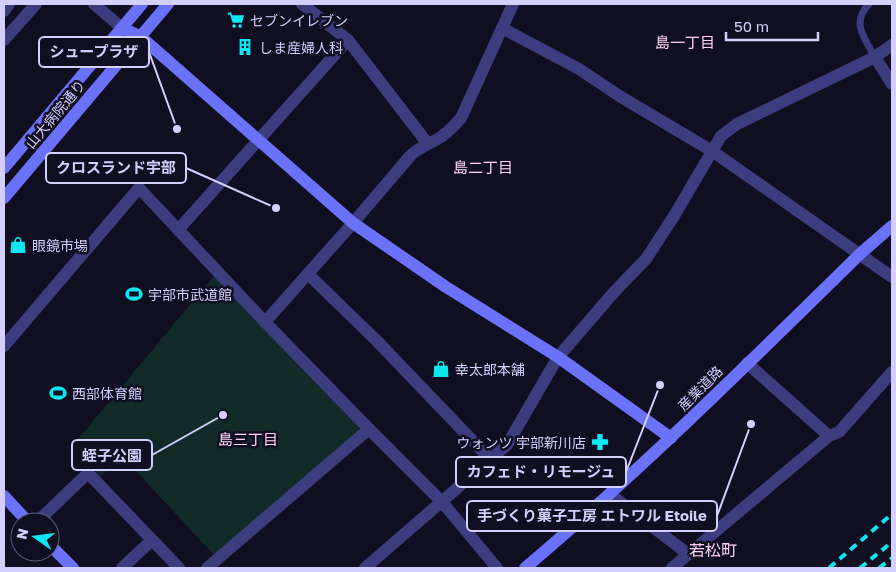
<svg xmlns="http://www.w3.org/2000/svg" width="896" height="572" font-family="'Golos Text','Noto Sans JP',sans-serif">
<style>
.green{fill:#122b28}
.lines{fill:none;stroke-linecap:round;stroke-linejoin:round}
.lane{stroke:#3b3d7e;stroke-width:7}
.street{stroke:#3b3d7e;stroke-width:12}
.secondary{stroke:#6c71f9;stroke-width:12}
.rail{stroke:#0ae7ef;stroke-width:4;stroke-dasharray:8 6;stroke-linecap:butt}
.labels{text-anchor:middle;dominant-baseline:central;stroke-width:5;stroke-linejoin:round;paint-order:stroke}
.poi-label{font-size:14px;fill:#d3d0fd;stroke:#100e21;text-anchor:start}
.street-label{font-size:14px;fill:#d3d0fd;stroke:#100e21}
.neighbourhood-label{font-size:15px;fill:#fdd2f0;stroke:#100e21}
.quarter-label{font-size:16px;fill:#fdd2f0;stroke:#100e21}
.leader{fill:none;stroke:#d3d0fd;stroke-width:2}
.callout-dot{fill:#d3d0fd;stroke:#100e21;stroke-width:2}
.callout{fill:#100e21;stroke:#d3d0fd;stroke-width:2}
.callout-label{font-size:15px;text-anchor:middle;font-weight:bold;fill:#d3d0fd}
</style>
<rect width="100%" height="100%" fill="#100e21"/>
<path class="green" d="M214,276l145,150 -1,7 -144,122 -91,-98 -23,19 -27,-31z"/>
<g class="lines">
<path class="lane" d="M869,4c-18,18 -5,34 6,53"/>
<g class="street">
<path d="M94,4l28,24"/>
<path d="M302,4l46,36 80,104"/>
<path d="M4,11l5,-7"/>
<path d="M502,28l77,41 42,28 91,54 180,126"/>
<path d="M4,40l32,-36"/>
<path d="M875,57l17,27"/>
<path d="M178,230l170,-190"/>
<path d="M308,274l69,67 114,119"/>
<path d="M265,322l88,-99 58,-68c8,-7 15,-10 25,-15 10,-5 18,-14 25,-22l52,-114"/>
<path d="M4,346l135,-158 126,134 104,107 73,73 55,66"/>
<path d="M747,363l82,73"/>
<path d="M610,494l78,60"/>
<path d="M37,522l51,-49 91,95"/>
<path d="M122,568l30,-28"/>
<path d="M207,568l162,-139"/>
<path d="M365,568l142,-123 51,-88 57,-66 31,-32 28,-43 47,-80 16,-12 138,-67 17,-12"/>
<path d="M672,568l157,-132 10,-4 53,-60"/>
</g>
<g class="secondary">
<path d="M122,28l19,9 212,186 93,64 112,70 113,81"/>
<path d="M4,168l138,-164"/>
<path d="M4,198l164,-194"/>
<path d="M4,496l24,26"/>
<path d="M50,545l23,23"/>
<path d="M525,568c117,-99 226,-207 336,-315l31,-27"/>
</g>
<g class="rail">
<path d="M829,568l63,-54"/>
<path d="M860,568l32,-26"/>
<path d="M879,568l13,-10"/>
</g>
</g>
<defs>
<g id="supermarket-bare" transform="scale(1.35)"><path d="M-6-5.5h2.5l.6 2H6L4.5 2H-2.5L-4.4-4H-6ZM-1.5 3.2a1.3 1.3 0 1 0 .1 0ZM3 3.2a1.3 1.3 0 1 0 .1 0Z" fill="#0ae7ef" stroke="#100e21" stroke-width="2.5" paint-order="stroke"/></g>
<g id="building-bare" transform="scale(1.35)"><path d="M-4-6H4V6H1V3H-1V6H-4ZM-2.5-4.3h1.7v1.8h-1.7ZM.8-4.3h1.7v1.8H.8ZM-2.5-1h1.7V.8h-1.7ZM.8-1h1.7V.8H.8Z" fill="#0ae7ef" stroke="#100e21" stroke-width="2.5" paint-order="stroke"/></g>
<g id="shop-bare" transform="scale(1.35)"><path d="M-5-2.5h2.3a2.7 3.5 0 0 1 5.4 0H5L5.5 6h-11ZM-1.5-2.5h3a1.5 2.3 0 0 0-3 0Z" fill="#0ae7ef" stroke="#100e21" stroke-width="2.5" paint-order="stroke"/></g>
<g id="stadium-bare" transform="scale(1.35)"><path d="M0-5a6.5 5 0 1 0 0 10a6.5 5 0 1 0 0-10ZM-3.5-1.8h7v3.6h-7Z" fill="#0ae7ef" stroke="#100e21" stroke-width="2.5" paint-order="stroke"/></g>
<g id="pharmacy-bare" transform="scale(1.35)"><path d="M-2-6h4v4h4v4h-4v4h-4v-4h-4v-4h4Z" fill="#0ae7ef" stroke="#100e21" stroke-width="2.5" paint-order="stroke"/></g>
</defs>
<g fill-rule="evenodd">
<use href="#supermarket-bare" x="236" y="20"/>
<use href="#building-bare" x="245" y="47"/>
<use href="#shop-bare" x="18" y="245"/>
<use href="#stadium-bare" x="134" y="294"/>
<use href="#shop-bare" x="441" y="369"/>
<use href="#stadium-bare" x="58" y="393"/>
<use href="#pharmacy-bare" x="600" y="442"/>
</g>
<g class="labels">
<g class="poi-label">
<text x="250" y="20">セブンイレブン</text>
<text x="259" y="47">しま産婦人科</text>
<text x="32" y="245">眼鏡市場</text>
<text x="148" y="294">宇部市武道館</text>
<text x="455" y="369">幸太郎本舗</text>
<text x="72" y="393">西部体育館</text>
<text x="586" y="442" text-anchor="end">ウォンツ 宇部新川店</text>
</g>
<g class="street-label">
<text transform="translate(55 114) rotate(-50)">山大病院通り</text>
<text transform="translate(700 388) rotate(-45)">産業道路</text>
</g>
<g class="neighbourhood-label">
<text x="685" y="42">島一丁目</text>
<text x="483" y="167">島二丁目</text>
<text x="248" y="439">島三丁目</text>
</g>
<g class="quarter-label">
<text x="713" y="550">若松町</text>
</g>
</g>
<path class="leader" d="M177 129L149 52M276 208L186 168M223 415L152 455M660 385L626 472M751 424L717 516"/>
<g class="callout-dot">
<circle cx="177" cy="129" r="5"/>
<circle cx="276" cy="208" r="5"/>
<circle cx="223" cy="415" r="5"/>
<circle cx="660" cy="385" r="5"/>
<circle cx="751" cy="424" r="5"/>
</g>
<g class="callout">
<rect x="39" y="37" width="110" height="30" rx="5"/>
<rect x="46" y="153" width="140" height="30" rx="5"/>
<rect x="72" y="440" width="80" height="30" rx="5"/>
<rect x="456" y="457" width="170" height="30" rx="5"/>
<rect x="467" y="501" width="250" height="30" rx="5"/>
</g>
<g class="callout-label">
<text x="94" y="57">シュープラザ</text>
<text x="116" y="173">クロスランド宇部</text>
<text x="112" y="461">蛭子公園</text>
<text x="541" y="477">カフェド・リモージュ</text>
<text x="592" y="521">手づくり菓子工房 エトワル Etoile</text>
</g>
<rect width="896" height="572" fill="none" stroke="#d3d0fd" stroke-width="10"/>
<g transform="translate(35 537) rotate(284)"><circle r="24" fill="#100e21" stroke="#5e5c79"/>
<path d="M0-4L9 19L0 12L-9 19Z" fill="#0ae7ef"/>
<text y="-8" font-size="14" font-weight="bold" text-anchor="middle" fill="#d3d0fd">N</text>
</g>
<path d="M726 32v8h92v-8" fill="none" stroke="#d3d0fd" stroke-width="2.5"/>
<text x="734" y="32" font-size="15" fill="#d3d0fd" stroke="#100e21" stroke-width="4" paint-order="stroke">50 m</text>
</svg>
